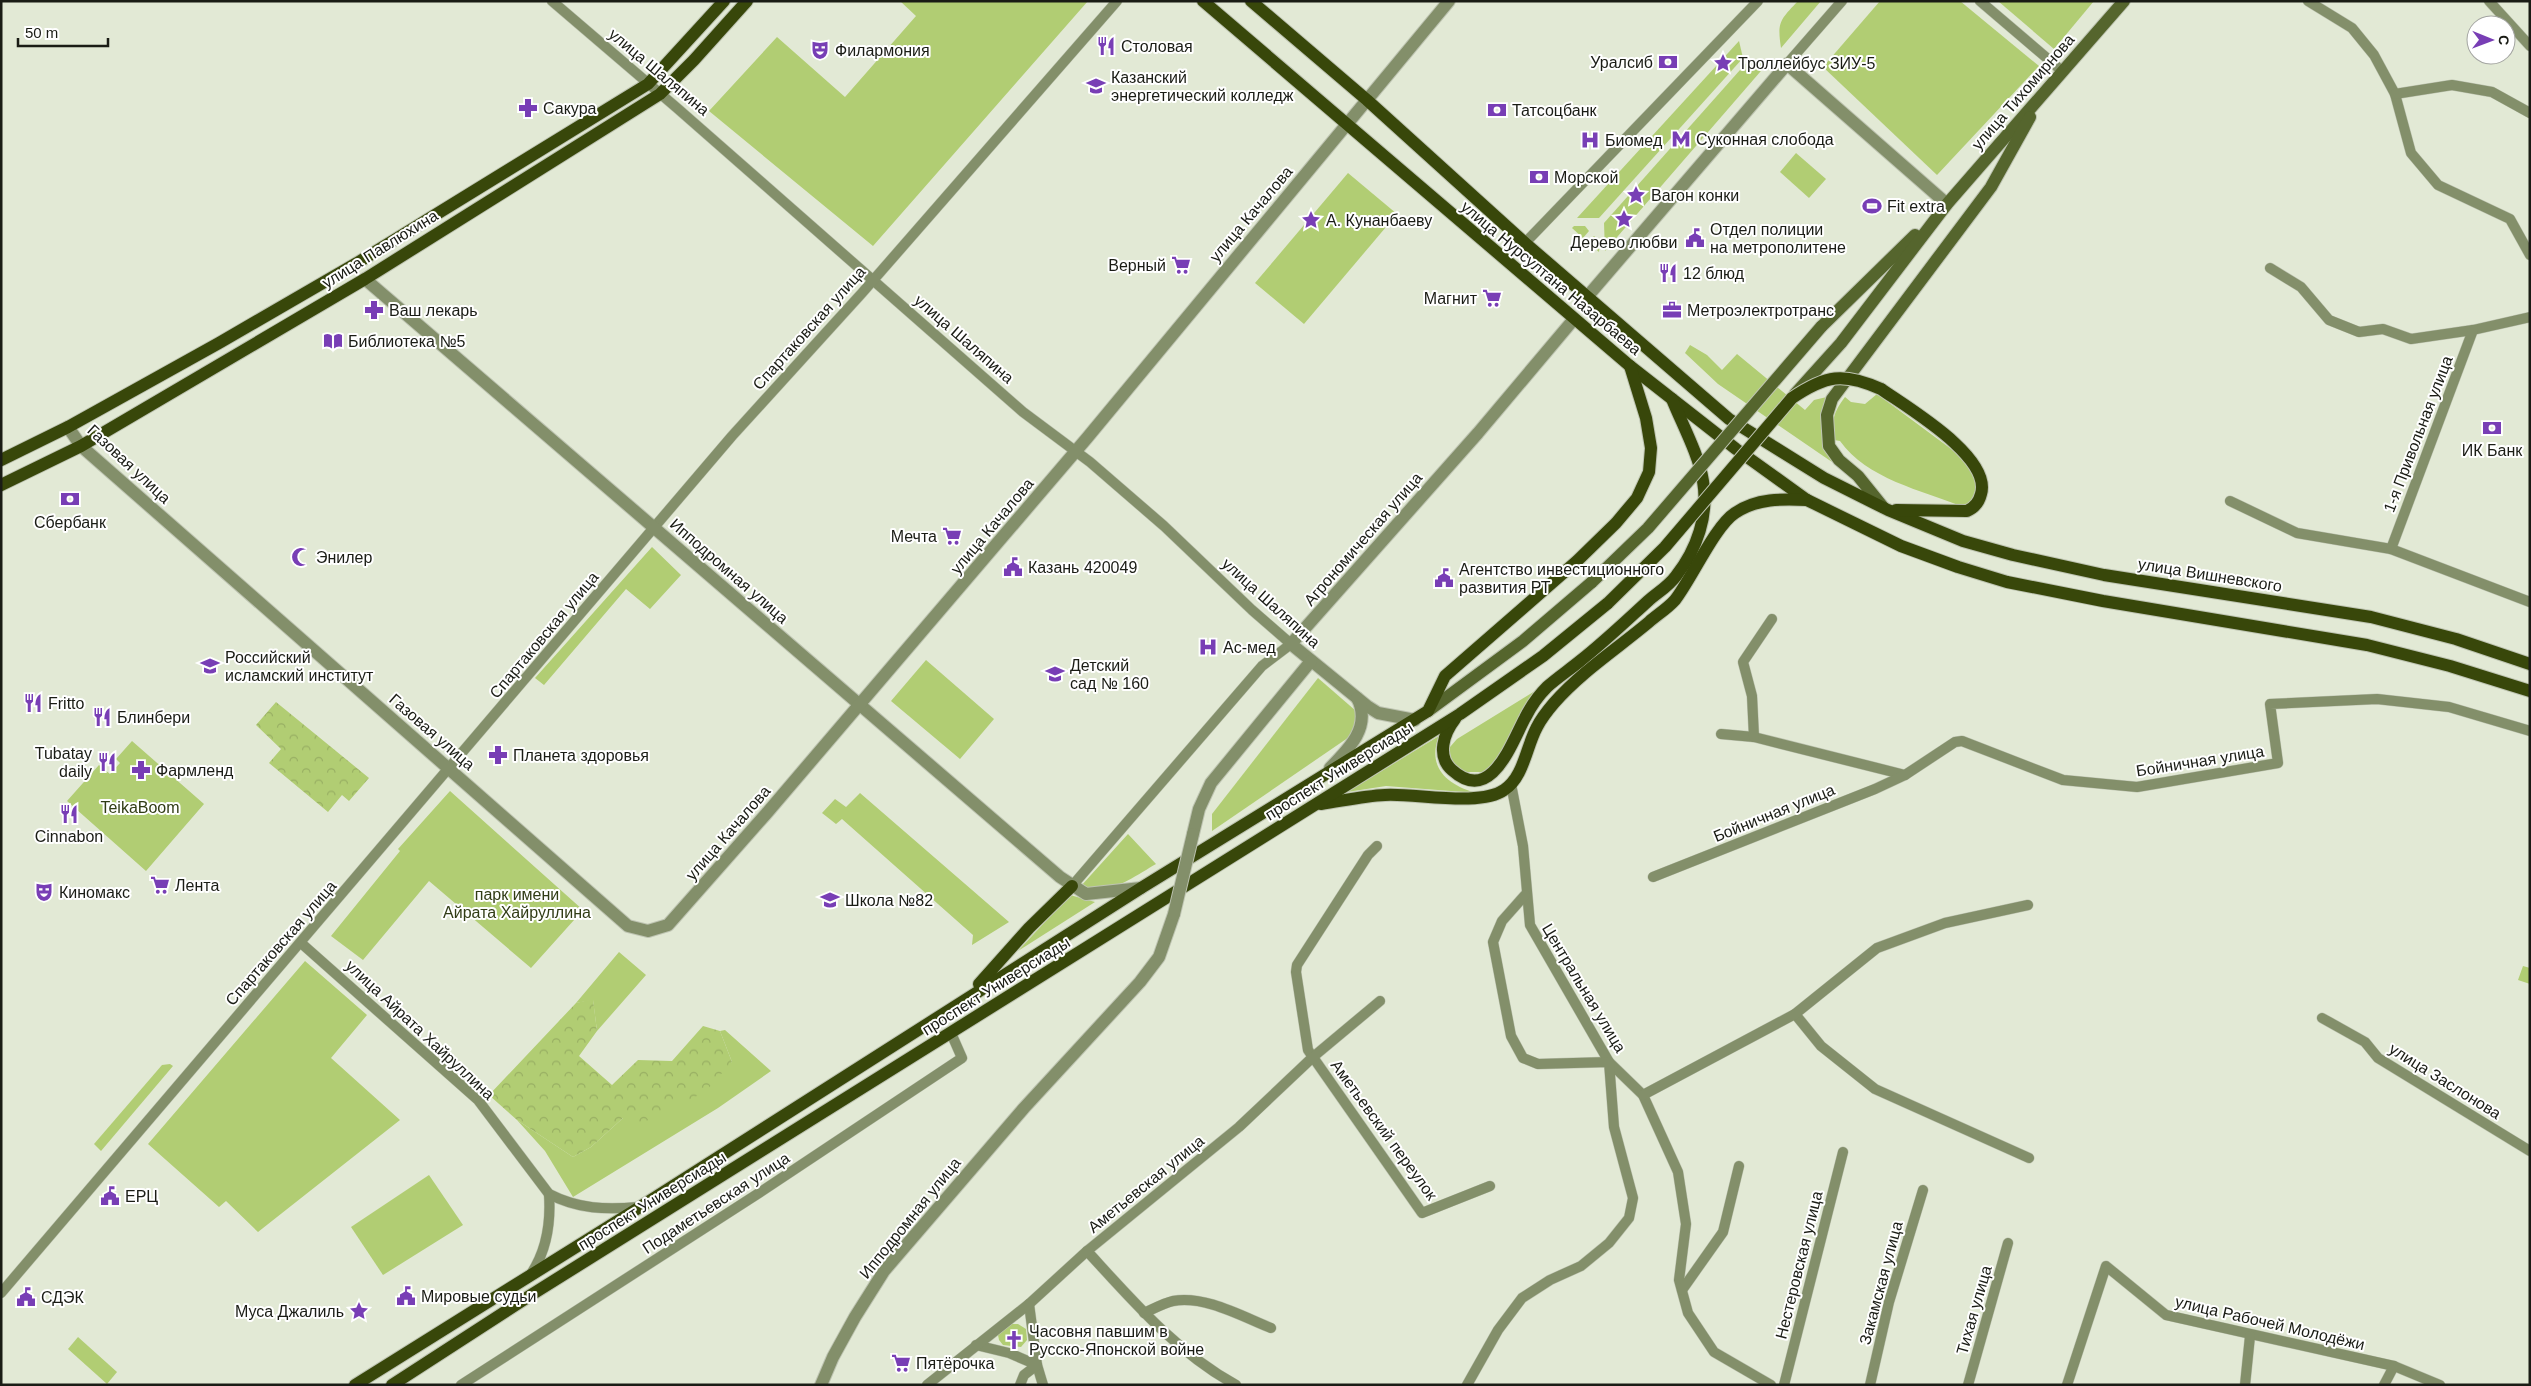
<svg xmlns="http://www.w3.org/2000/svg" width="2531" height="1386" font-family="Helvetica,sans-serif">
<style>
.green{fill:#b1cd73}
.forest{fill:url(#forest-crowns)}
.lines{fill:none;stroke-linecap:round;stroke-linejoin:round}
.minor-casing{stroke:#bec4b2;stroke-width:11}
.tertiary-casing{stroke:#bec4b2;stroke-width:14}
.secondary-casing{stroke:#bec4b2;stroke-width:14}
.primary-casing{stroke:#bec4b2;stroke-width:14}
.minor{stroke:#838f6a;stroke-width:10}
.tertiary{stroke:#838f6a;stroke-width:12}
.secondary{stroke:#55652d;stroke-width:12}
.primary{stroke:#38470a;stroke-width:12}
.tertiary-bridge-casing{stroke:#bec4b2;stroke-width:14;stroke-linecap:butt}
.secondary-bridge-casing{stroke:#bec4b2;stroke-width:14;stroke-linecap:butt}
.primary-bridge-casing{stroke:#bec4b2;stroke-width:14;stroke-linecap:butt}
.tertiary-bridge{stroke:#838f6a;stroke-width:12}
.secondary-bridge{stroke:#55652d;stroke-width:12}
.primary-bridge{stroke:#38470a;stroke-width:12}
.labels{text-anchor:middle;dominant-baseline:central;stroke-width:4;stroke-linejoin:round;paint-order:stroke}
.poi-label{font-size:16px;fill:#1a1c15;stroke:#fff;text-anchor:start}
.street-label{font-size:16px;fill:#1a1c15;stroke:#fff}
.park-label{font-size:16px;fill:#313c15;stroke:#fff}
</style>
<defs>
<pattern id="forest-crowns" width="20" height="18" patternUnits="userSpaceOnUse" patternTransform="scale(1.25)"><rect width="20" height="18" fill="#b1cd73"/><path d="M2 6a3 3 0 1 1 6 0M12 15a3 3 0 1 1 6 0" fill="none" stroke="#98af63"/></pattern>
</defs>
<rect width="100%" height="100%" fill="#e2e9d5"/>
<g class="green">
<path d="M900,1h188l-215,245 -164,-135 68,-74 68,60 71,-81z"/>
<path d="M1798,1h23l-40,47c-4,-26 -1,-28 17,-47z"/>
<path d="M1880,1h80l79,65 -102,109 -114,-108z"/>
<path d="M1998,1h96l-40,48z"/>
<path d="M1739,41l4,17 -144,160h-22z"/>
<path d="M1748,61l19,3 -162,187 -1,-28z"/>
<path d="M1796,153l30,26 -17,19 -29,-26z"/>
<path d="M1348,173l49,41 -93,110 -49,-41z"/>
<path d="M1574,226h11l4,5 -6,7 -11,-10z"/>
<path d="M1594,236l6,5 -1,11 -11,-10z"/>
<path d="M1690,345l17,10 15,15 15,-16 68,56 9,-10 17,-4c-9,27 -15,40 1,66l-114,-78 -33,-31z"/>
<path d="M1877,394l89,66 13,21 -8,22 -8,4c-42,-17 -96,-28 -123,-66l-6,-1c-4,-17 0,-29 11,-43l6,5 14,2z"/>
<path d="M652,547l29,28 -31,34 -24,-20 -82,96 -9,-7z"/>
<path d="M926,660l68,59 -34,40 -69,-58z"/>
<path d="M1318,678l38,33 -1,22 -143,98v-17z"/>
<path d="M1543,686l-21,26 -25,50 -11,10h-24c-8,-8 -13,-13 -12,-25l7,-8z"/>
<path d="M1439,736c-13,32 10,50 38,57l-91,-7 -39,6z"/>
<path d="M132,741l72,63 -58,67 -79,-70 32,-36 11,9 10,-11 -4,-4z"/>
<path d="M450,791l133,119 -52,58 -102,-87 -66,79 -32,-24 69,-85 -2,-2z"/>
<path d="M860,793l149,129 -37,23 1,-10 -131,-116 -6,5 -14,-11 13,-14 11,8z"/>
<path d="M1128,834l28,30c-21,12 -51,35 -75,22z"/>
<path d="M1070,895l25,7 -77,49z"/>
<path d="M619,952l27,23 -49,56 -4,-31 -17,3z"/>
<path d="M305,961l62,54 -36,43 69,62 -142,112 -32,-31 -7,6 -71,-63z"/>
<path d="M2523,966l7,2v16l-12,-4z"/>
<path d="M725,1030l46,41 -53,37 -145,89 -28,-46 -28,-31 56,37 18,-10 32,-29 109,-56 -12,-31z"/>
<path d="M170,1064l3,2 -72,85 -7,-7 68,-79z"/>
<path d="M429,1175l34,50 -80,50 -32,-48z"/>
<path d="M1011,1324h7l8,5 1,11 -6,7 -18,-2 -4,-5 -1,-5z"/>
<path d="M78,1337l39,35 -10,12 -39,-35z"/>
</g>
<g class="forest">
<path d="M276,702l93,76 -20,23 -7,-6 -14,17 -59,-49 12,-14 -25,-24z"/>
<path d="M593,999l4,32 -18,25 33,29 26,-25 34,1 31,-35 17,5 12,31 -27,30 -67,33 -15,-7 -32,29 -18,10 -56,-37 -28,-25 87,-92z"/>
</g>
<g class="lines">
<g class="minor-casing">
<g id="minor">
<path d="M552,1l125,107 346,304 67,50 74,64 88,84 39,34 -29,22 -190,220"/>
<path d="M1980,1l82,70"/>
<path d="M2308,1l44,27 22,27 21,39 16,59 27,32 72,34 20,36"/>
<path d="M2489,1l41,45"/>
<path d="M1787,64l55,-63"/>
<path d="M2395,94l57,-9 40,7 38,21"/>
<path d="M1525,243l233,-242"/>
<path d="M2270,268l31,19 28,33 30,12 24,-3 28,10 62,-9 57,-13"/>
<path d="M2230,501l67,32 94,16 139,53"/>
<path d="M2391,549l82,-219"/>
<path d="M1721,734l33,3 151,38"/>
<path d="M1754,737l-2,-41 -9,-34 29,-43"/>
<path d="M1511,784l12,62 7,79 79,137 34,33 35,77 8,52 -7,56 9,33 26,39 57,33"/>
<path d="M1377,846l-9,9 -71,110 -1,7 12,78 114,163 68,-27"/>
<path d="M1653,877l222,-88 30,-14 50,-33 7,-1 101,39 74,7 141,-24 -8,-59 107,-5 72,8 81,24"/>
<path d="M301,943l177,157 71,94c29,15 57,16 89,13"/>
<path d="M1795,1014l26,32 54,43 154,69"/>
<path d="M2322,1018l43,24 13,16 152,93"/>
<path d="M1643,1095l152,-81 82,-66 68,-25 83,-18"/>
<path d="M1087,1251c45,49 89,101 149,134"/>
<path d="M531,1274c16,-24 20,-51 18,-80"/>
<path d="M1682,1290l41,-58 16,-66"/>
<path d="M1,1293l731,-857 130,-143 255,-292"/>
<path d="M1029,1304l8,61 6,20"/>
<path d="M1144,1313c9,-4 20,-10 29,-12 32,-6 70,16 98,27"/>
<path d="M976,1345l33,8 28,12 -13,10 -4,10"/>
<path d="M461,1385l298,-192 203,-135 -11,-25"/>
<path d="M927,1385l102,-81 58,-53 152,-124 74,-70 67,-56"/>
<path d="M1467,1385l31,-55 24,-32 28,-18 31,-14 28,-23 20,-25 4,-20 -19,-71 -5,-65 -71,2 -15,-6 -12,-22 -18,-94 9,-21 23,-26"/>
<path d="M1784,1385l59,-233"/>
<path d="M1870,1385l19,-83 34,-112"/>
<path d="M1968,1385l40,-142"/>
<path d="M2067,1385l39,-119 60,49 228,51 46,19"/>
<path d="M2245,1385l5,-49"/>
<path d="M2384,1385l10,-19"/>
</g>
</g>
<g class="tertiary-casing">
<g id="tertiary">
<path d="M365,279l695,598 26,17 55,-6"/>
<path d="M1587,297l200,-233 160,140"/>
<path d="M68,427l13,19 547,480 20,5 20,-6 98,-111 321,-376 362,-437"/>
<path d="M1415,720l-37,-7 -11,-7 -76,-62 187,-211 96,-114"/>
<path d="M1330,768c19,-19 42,-42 27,-70"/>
<path d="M1193,834l6,-25 12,-26 100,-122"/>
<path d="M821,1385l12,-28 22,-40 29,-46 140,-163 116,-126 19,-25 15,-43"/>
</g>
</g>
<g class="secondary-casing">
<g id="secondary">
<path d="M1821,327l94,-92"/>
<path d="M1795,394l46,-51 106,-139 177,-203"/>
<path d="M1883,507l-25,-31 -19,-16 -10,-14 -2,-31 5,-16 159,-212 39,-70"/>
<path d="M1428,711l95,-70 69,-59"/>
</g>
</g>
<g class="primary-casing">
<g id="primary">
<path d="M1203,1l427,365 106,83 71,51 94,46 57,21 49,15 96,19 264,44 83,21 80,25"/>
<path d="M1251,1l116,99 158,143 204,176 95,59 64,32 75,31 50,14 91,20 267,42 85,22 74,25"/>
<path d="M1881,389c27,19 111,68 100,105 -2,8 -7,14 -14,17l-71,-1"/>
<path d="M1,460l67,-33 151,-84 138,-80 291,-179 76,-83"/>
<path d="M1,485l80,-39 284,-167 295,-185 34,-34 53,-59"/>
<path d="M1455,719c-11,14 -19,37 -3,51 39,35 59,-26 73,-52 5,-10 14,-23 22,-31 10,-9 22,-17 33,-26 23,-18 45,-39 68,-60 9,-8 21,-15 28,-25 21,-27 33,-61 27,-95 -4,-26 -21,-57 -31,-82"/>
<path d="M1321,804c21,-3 42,-8 64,-9 30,-2 95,12 119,-5 20,-13 22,-43 33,-63 4,-8 11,-17 17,-24 27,-31 64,-55 95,-81 8,-7 19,-14 26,-22 17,-22 40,-74 60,-87 22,-15 47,-14 72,-13"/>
<path d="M979,984l50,-56 43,-42"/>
<path d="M355,1385l285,-178 501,-319 287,-177 17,-35 132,-115 39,-38 21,-25 12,-26 2,-24 -5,-30 -16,-52"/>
<path d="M392,1385l139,-90 929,-581 83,-58 65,-53"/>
</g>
</g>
<use href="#minor" class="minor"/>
<use href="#tertiary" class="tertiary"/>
<use href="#secondary" class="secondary"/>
<use href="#primary" class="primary"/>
<g class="tertiary-bridge-casing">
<path id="tertiary-bridge" d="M1174,914l19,-80"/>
</g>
<g class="secondary-bridge-casing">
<path id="secondary-bridge" d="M1592,582l56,-54 173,-201"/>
</g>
<g class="primary-bridge-casing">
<path id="primary-bridge" d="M1608,603l57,-56 127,-149c34,-23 51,-26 89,-9"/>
</g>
<use href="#tertiary-bridge" class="tertiary-bridge"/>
<use href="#secondary-bridge" class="secondary-bridge"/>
<use href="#primary-bridge" class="primary-bridge"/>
</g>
<defs>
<g id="restaurant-bare" transform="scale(1.5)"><path d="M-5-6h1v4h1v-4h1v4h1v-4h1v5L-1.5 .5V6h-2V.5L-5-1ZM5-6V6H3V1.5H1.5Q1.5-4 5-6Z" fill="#783eb5" stroke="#fff" stroke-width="2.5" paint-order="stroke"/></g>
<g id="theatre-bare" transform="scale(1.5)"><path d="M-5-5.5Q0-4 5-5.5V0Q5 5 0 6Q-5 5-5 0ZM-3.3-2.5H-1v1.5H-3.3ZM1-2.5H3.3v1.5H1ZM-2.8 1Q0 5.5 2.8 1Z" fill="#783eb5" stroke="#fff" stroke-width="2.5" paint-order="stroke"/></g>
<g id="bank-bare" transform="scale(1.5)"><path d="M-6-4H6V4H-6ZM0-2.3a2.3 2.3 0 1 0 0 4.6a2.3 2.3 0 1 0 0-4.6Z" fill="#783eb5" stroke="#fff" stroke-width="2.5" paint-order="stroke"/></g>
<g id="sight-bare" transform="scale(1.5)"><path d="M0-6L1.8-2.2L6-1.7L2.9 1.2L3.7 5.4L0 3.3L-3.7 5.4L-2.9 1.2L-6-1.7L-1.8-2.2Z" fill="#783eb5" stroke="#fff" stroke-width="2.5" paint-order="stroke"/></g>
<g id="university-bare" transform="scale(1.5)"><path d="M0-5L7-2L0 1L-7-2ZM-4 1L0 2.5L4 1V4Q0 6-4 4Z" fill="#783eb5" stroke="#fff" stroke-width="2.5" paint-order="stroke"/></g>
<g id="pharmacy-bare" transform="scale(1.5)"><path d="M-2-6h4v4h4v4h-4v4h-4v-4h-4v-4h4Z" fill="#783eb5" stroke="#fff" stroke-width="2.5" paint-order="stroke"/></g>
<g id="metro-bare" transform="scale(1.5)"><path d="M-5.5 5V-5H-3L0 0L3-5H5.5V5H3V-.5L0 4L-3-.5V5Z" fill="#783eb5" stroke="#fff" stroke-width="2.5" paint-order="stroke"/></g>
<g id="hospital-bare" transform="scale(1.5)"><path d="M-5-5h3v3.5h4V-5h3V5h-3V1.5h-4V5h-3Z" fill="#783eb5" stroke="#fff" stroke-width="2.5" paint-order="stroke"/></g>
<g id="stadium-bare" transform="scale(1.5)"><path d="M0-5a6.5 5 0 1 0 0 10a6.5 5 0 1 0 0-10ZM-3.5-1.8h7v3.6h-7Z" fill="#783eb5" stroke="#fff" stroke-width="2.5" paint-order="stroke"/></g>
<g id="civic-bare" transform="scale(1.5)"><path d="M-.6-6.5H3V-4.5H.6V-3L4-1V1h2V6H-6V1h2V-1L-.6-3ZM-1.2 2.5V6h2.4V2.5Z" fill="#783eb5" stroke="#fff" stroke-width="2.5" paint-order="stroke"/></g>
<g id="supermarket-bare" transform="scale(1.5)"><path d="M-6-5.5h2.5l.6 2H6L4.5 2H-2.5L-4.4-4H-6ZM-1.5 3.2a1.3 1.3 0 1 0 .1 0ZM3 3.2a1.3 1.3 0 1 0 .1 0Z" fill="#783eb5" stroke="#fff" stroke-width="2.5" paint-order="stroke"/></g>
<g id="office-bare" transform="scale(1.5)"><path d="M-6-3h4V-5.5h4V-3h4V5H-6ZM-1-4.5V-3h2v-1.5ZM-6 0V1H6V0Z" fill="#783eb5" stroke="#fff" stroke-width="2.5" paint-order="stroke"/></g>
<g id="library-bare" transform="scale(1.5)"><path d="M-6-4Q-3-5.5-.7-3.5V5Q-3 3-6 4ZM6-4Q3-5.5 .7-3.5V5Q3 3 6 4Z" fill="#783eb5" stroke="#fff" stroke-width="2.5" paint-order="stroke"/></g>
<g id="mosque-bare" transform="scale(1.5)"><path d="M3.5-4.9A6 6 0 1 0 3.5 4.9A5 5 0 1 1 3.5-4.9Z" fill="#783eb5" stroke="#fff" stroke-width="2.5" paint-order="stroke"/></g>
<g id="school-bare" transform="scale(1.5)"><path d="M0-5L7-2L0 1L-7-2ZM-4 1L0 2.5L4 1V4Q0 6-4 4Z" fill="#783eb5" stroke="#fff" stroke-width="2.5" paint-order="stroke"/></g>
<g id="church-bare" transform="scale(1.5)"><path d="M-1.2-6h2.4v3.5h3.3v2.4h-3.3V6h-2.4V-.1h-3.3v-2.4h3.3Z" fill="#783eb5" stroke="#fff" stroke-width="2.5" paint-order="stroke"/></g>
</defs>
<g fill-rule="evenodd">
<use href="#restaurant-bare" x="1106" y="46"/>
<use href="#theatre-bare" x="820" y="50"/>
<use href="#bank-bare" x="1668" y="62"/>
<use href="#sight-bare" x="1723" y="63"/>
<use href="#university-bare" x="1096" y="86"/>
<use href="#pharmacy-bare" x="528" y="108"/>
<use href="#bank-bare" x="1497" y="110"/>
<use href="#metro-bare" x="1681" y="139"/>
<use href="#hospital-bare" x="1590" y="140"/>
<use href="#bank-bare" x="1539" y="177"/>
<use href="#sight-bare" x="1636" y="195"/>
<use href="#stadium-bare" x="1872" y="206"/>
<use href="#sight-bare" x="1624" y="219"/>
<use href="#sight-bare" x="1311" y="220"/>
<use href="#civic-bare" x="1695" y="238"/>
<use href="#supermarket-bare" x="1181" y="265"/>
<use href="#restaurant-bare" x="1668" y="273"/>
<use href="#supermarket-bare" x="1492" y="298"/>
<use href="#pharmacy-bare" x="374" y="310"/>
<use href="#office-bare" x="1672" y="310"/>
<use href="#library-bare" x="333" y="341"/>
<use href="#bank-bare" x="2492" y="428"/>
<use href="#bank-bare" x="70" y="499"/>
<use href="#supermarket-bare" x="952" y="536"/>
<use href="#mosque-bare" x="301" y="557"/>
<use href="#civic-bare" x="1013" y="567"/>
<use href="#civic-bare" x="1444" y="578"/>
<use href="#hospital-bare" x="1208" y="647"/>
<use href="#university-bare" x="210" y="666"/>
<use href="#school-bare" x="1055" y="674"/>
<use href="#restaurant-bare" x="33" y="703"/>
<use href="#restaurant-bare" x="102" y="717"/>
<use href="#pharmacy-bare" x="498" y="755"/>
<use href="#restaurant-bare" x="107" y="762"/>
<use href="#pharmacy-bare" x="141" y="770"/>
<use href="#restaurant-bare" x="69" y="814"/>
<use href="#supermarket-bare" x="160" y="885"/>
<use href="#theatre-bare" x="44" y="892"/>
<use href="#school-bare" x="830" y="900"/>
<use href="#civic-bare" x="110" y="1196"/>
<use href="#civic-bare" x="406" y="1296"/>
<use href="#civic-bare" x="26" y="1297"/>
<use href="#sight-bare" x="359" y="1311"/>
<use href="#church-bare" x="1014" y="1340"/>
<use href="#supermarket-bare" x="901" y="1363"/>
</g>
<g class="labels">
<g class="poi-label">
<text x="1121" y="46">Столовая</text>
<text x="835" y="50">Филармония</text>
<text x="1653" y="62" text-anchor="end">Уралсиб</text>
<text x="1738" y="63">Троллейбус ЗИУ-5</text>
<text x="1111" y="77">Казанский<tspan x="1111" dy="18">энергетический колледж</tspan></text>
<text x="543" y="108">Сакура</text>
<text x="1512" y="110">Татсоцбанк</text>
<text x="1696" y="139">Суконная слобода</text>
<text x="1605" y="140">Биомед</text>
<text x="1554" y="177">Морской</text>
<text x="1651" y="195">Вагон конки</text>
<text x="1887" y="206">Fit extra</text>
<text x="1326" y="220">А. Кунанбаеву</text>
<text x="1710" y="229">Отдел полиции<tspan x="1710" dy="18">на метрополитене</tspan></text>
<text x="1624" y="242" text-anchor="middle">Дерево любви</text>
<text x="1166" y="265" text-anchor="end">Верный</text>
<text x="1683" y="273">12 блюд</text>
<text x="1477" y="298" text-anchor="end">Магнит</text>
<text x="389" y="310">Ваш лекарь</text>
<text x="1687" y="310">Метроэлектротранс</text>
<text x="348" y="341">Библиотека №5</text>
<text x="2492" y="450" text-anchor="middle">ИК Банк</text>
<text x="70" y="522" text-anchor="middle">Сбербанк</text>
<text x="937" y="536" text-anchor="end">Мечта</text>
<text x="316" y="557">Энилер</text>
<text x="1028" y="567">Казань 420049</text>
<text x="1459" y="569">Агентство инвестиционного<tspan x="1459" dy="18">развития РТ</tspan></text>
<text x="1223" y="647">Ас-мед</text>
<text x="225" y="657">Российский<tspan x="225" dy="18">исламский институт</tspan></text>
<text x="1070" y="665">Детский<tspan x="1070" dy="18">сад № 160</tspan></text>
<text x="48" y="703">Fritto</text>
<text x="117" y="717">Блинбери</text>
<text x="92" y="753" text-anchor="end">Tubatay<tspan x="92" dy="18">daily</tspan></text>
<text x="513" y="755">Планета здоровья</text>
<text x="156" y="770">Фармленд</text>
<text x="69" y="836" text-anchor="middle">Cinnabon</text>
<text x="175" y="885">Лента</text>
<text x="59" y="892">Киномакс</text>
<text x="845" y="900">Школа №82</text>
<text x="125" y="1196">ЕРЦ</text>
<text x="421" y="1296">Мировые судьи</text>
<text x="41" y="1297">СДЭК</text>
<text x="344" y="1311" text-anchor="end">Муса Джалиль</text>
<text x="1029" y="1331">Часовня павшим в<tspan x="1029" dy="18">Русско-Японской войне</tspan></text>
<text x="916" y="1363">Пятёрочка</text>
</g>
<g class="street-label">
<text transform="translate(659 72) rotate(40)">улица Шаляпина</text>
<text transform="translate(2023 92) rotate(-49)">улица Тихомирнова</text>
<text transform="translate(1251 214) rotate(-50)">улица Качалова</text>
<text transform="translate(380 249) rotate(-32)">улица Павлюхина</text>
<text transform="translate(1551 278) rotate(40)">улица Нурсултана Назарбаева</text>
<text transform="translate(809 328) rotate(-48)">Спартаковская улица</text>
<text transform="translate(964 339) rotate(41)">улица Шаляпина</text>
<text transform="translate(2418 434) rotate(-69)">1-я Привольная улица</text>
<text transform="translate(129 464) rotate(43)">Газовая улица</text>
<text transform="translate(992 526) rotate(-50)">улица Качалова</text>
<text transform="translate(1363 539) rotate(-49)">Агрономическая улица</text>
<text transform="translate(729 571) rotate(41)">Ипподромная улица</text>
<text transform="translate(2210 575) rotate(9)">улица Вишневского</text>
<text transform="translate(1271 603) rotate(42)">улица Шаляпина</text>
<text transform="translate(544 635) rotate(-50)">Спартаковская улица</text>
<text transform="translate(432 732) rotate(41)">Газовая улица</text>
<text transform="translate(2200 761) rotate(-9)">Бойничная улица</text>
<text transform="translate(1339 771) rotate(-32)">проспект Универсиады</text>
<text transform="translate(1774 813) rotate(-22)">Бойничная улица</text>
<text transform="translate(728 833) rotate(-49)">улица Качалова</text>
<text transform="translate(281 943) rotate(-49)">Спартаковская улица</text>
<text transform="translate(996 986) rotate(-32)">проспект Универсиады</text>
<text transform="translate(1584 988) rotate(59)">Центральная улица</text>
<text transform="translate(420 1030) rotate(43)">улица Айрата Хайруллина</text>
<text transform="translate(2445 1081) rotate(32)">улица Заслонова</text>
<text transform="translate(1384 1130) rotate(54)">Аметьевский переулок</text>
<text transform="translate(1146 1184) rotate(-39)">Аметьевская улица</text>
<text transform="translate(652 1201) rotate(-32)">проспект Универсиады</text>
<text transform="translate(716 1203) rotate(-33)">Подаметьевская улица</text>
<text transform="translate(910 1218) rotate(-51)">Ипподромная улица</text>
<text transform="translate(1799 1265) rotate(-76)">Нестеровская улица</text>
<text transform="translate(1881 1283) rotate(-75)">Закамская улица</text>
<text transform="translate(1974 1310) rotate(-74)">Тихая улица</text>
<text transform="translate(2270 1323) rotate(13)">улица Рабочей Молодёжи</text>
</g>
<g class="park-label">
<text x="140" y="807">TeikaBoom</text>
<text x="517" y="894">парк имени<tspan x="517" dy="18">Айрата Хайруллина</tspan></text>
</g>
</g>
<rect width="2531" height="1386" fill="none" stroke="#1a1c15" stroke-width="5"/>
<g transform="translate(2491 40) rotate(91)"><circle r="24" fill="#ffffff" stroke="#a3a4a1"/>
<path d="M0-4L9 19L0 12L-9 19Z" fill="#783eb5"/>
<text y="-8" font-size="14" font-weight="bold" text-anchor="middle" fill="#1a1c15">С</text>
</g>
<path d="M18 38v8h90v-8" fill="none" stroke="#1a1c15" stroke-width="2.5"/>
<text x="25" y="38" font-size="15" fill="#1a1c15" stroke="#ffffff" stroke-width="4" paint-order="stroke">50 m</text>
</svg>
